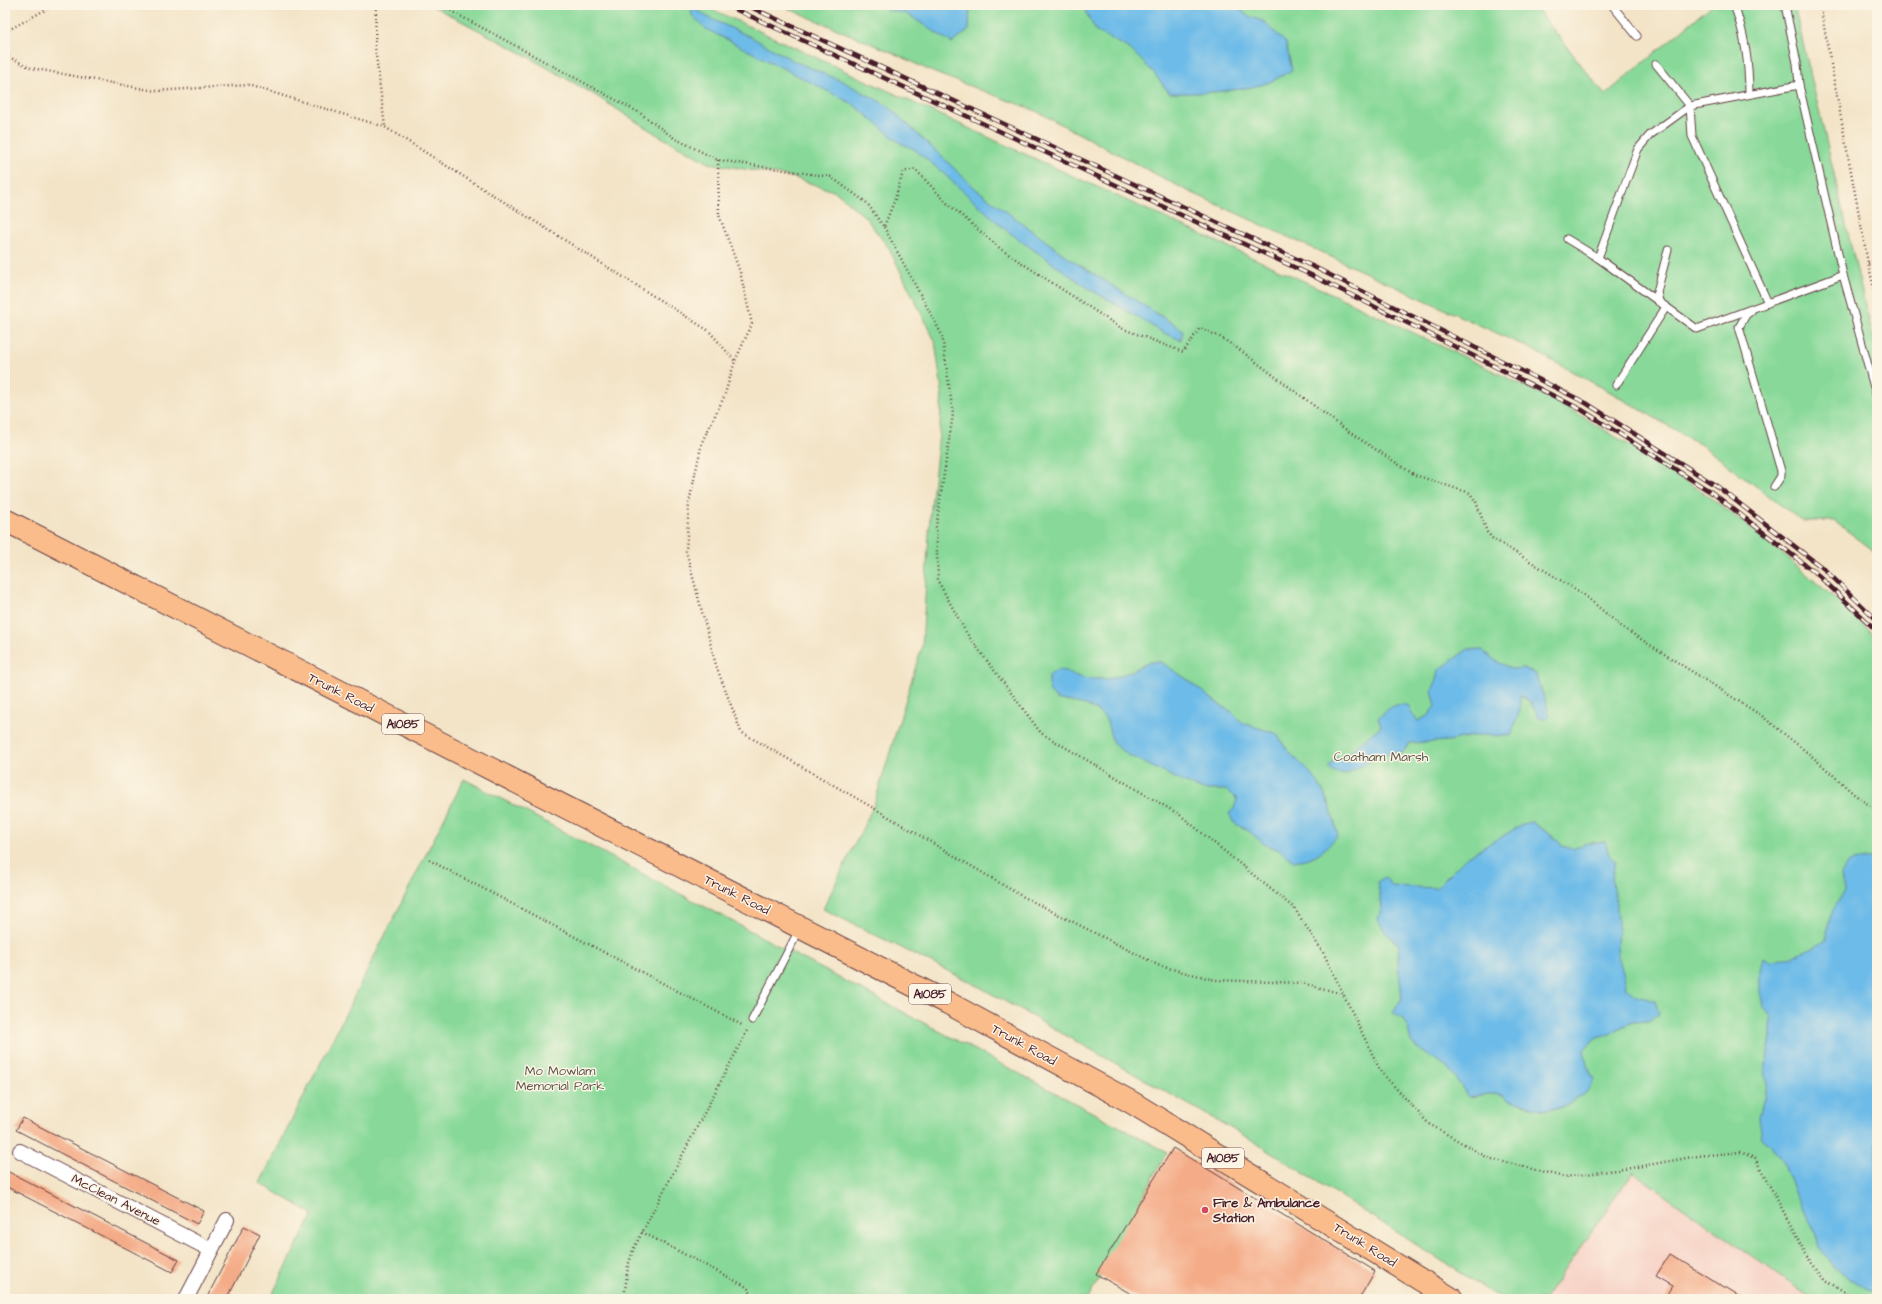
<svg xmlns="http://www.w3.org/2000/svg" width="1882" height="1304" font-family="'Architects Daughter',sans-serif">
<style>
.built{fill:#f6d1c5}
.green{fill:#88d999;stroke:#697c62}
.water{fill:#6dbbe8;stroke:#5c6d8a}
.building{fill:#f4ab87}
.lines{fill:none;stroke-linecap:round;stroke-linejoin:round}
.lane-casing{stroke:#633d42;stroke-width:9}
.street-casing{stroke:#633d42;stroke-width:16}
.primary-casing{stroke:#633d42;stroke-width:24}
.path{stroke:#633d42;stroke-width:2.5;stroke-dasharray:1 3;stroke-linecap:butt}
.lane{stroke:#fff;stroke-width:7}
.street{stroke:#fff;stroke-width:14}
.primary{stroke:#fabc8b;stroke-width:22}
.rail-casing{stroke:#4a1f2b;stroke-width:4.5}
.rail{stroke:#fcf5e5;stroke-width:3;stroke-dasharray:9;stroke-linecap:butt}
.poi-dot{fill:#d1495b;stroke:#fcf5e5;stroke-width:1.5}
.labels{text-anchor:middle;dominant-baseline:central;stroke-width:3;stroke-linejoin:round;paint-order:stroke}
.shield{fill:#fcf5e5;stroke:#7f5f63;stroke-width:1}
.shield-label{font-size:12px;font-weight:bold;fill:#4a1f2b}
.street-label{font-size:13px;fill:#4a1f2b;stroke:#fcf5e5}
.park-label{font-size:13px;fill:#5d574c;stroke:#fcf5e5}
.poi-label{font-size:13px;font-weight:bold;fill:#4a1f2b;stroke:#fcf5e5;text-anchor:start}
</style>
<rect width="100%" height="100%" fill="#fcf5e5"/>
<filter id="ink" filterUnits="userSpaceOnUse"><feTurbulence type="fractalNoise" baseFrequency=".025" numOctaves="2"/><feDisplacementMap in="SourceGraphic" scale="8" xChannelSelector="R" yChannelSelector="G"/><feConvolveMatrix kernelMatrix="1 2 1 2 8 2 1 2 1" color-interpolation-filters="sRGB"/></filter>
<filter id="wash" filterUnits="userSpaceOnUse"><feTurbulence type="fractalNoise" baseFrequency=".012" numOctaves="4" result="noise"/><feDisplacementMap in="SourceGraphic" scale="16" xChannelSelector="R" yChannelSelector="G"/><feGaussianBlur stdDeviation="0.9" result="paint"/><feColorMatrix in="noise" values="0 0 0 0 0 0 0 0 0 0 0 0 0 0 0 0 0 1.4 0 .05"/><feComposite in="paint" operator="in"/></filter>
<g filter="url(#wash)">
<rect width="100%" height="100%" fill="#f3e4c7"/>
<path class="built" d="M1632,1171l180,128h-268z"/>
<g class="green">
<path d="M431,5h272l289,134 351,160 219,105 108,66 51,35 63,50 66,56 27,28v660h-65l-179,-127 -89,127h-42l-252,-160 -274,-154 -153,-76 51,-104 48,-159 8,-129 10,-92 2,-34 -7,-50 -46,-93 -24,-31 -29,-25 -44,-15 -83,-14 -53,-29 -66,-42 -72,-41z"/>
<path d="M780,5h754l71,90 107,-90h82l83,350v198l-43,-32h-32l-99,-75 -91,-53 -85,-46 -343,-158 -150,-79 -99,-37 -44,-21z"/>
<path d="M464,779l703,373 -79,147h-818l43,-85 -53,-31z"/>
</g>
<g class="water">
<path d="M691,5l16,12 46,21 41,23 50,21 44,24 88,83 94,70 113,71 -2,10 -17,-7 -76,-45 -81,-57 -65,-59 -28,-23 -14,-6 -47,-39 -147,-75 -14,-14z"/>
<path d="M882,5h88l-1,25 -17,13 -45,-29 -20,-4z"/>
<path d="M1082,5h155l9,10 19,7 21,21 6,27c-8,4 -16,10 -25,13 -22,8 -73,11 -98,10l-15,-20 -24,-24 -34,-18z"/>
<path d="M1468,649l14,1 14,11 16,8 11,-1 13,6c4,16 12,28 13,44h-10l-9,-17 -10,-5v14l-9,26 -35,-1 -27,6 -39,2 -7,9 -26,3 -15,11 -19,9 -15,-6 7,-11 12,-1 8,-10 26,-21 -3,-8c10,-9 17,-17 31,-12l3,8 6,7 11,-6 7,-9 -4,-15 5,-12 2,-9z"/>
<path d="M1150,662h11l27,18 29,23 15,9 11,11 34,11c11,21 21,25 36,42 14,17 20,39 25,60 -16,17 -22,22 -45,25l-14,-11 -15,-6 -14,-12 -17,-10 -4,-9 5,-4 3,-10 -11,-9h-22l-23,-9 -53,-26 -15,-12 -7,-24 -6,-6 -14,-8 -30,-6 -7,-9v-15c12,-11 21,0 34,3 7,1 16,1 23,1 14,-1 31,-11 44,-17z"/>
<path d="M1532,822c10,8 23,13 30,24l11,3 11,-5 21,-3 4,14 7,7c-9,23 1,33 2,56 1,12 -2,25 0,37 2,12 8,21 8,33l11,8 18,5 4,13 -11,7 -15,1 -12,5 -13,8 -14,4 -10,12 3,13 7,16 -8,13 -20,13 -22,4 -35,-10 -7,-5 -13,-1 -21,3 -12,-19 -10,-12 -23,-14 -12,-9 -3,-15 -5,-9 -10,-6 9,-15 -4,-35 1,-18 -14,-13 -7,-12 4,-14 -5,-24 8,-5 7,9 44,2 32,-32 40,-23 14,-9z"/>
<path d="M1877,857v435h-4l-18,-10 -20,-13 -15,-22 -7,-20 -10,-17 -20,-47 -13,-18 -8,-7 -3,-20 8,-32 -2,-17 6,-31v-21l-8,-11 -3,-15v-21l3,-13 8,5c21,-6 39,-9 56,-23 0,-21 6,-30 17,-47l-3,-17 7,-13z"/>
</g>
<g id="blocks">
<g class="building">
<path d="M23,1118l181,93 -7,13 -181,-94z"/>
<path d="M1173,1148l202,123 -16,28h-219l-44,-25z"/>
<path d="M5,1170l174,90 -7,12 -167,-86z"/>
<path d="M244,1226l16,8 -15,30 -18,35h-21z"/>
<path d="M1670,1254l73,45h-78l8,-13 -17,-10z"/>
</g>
</g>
</g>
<g filter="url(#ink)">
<use href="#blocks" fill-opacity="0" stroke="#633d42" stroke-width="1"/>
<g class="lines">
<g class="lane-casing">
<g id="lane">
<path d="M1612,5l25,31"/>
<path d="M1734,5c11,29 15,58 15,89"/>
<path d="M1785,5l12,58 2,22 44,190 34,123"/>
<path d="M1656,64l34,42 109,-21"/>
<path d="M1567,239l31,19 99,71 146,-54"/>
<path d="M1598,258l40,-109 12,-14 40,-29 2,30 76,167"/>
<path d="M1659,302l-2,-10 11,-42"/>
<path d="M1751,311l-5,4 -7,12 42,144v5l-7,11"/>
<path d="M1616,385l50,-78"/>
<path d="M752,1020l47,-90"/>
</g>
</g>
<g class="street-casing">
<g id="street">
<path d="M20,1151l191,99"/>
<path d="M186,1299l41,-79"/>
</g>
</g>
<g class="primary-casing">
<path id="primary" d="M5,520l943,483 183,99 321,197"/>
</g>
<g class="path">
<path d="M376,5l-1,42 10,80"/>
<path d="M440,5l200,108 34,25 44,22 113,17 36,26 17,24 11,-28 8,-27 12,-3 32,34 55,47 119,78 62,24 17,-24 20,9 20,13 109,82 66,43 55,18 6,9 11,30 5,6 91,56 39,33 140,89 52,42 40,36 23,17"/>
<path d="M1820,5l48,258 9,38"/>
<path d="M5,32l49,-27"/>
<path d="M5,55l26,13 124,23 93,-6 137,42 324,204 26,30 -11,36 -22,45 -13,61 -3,48 30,114 25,67 136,78 143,85 140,71 55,14 87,3 41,11"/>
<path d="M718,160l1,55 21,57 12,52 -17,37"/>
<path d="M884,227l58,108 11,79 -17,113 2,54 29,53 74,99 139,82 114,93 30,46 57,118 48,52 59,34 76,19 67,-9 67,-12 42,-4 15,6 51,96 20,27 30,18"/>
<path d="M1868,263l9,-3"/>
<path d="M429,860l313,165"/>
<path d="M642,1232l105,55 5,8 1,4"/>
<path d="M624,1299l4,-33 5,-16 115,-221"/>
</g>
<use href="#lane" class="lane"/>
<use href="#street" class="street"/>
<use href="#primary" class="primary"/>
<g class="rail-casing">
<g id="rail">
<path d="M726,5l585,270 271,135 132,84 104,81 59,56"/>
<path d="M746,5l568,262 272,136 132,84 106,82 53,51"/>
</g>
</g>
<use href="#rail" class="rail"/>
</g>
</g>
<circle class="poi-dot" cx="1205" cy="1210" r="4"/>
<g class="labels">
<g class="shield">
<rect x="382" y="714" width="42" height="20" rx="3"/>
<rect x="909" y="984" width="42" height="20" rx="3"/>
<rect x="1202" y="1148" width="42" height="20" rx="3"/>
</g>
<g class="shield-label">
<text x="403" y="724">A1085</text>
<text x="930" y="994">A1085</text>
<text x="1223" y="1158">A1085</text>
</g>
<g class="street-label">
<text transform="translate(341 693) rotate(27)">Trunk Road</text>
<text transform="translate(737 895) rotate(27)">Trunk Road</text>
<text transform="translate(1024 1045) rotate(29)">Trunk Road</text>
<text transform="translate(116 1200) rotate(27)">McClean Avenue</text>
<text transform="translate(1365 1245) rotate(32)">Trunk Road</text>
</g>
<g class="park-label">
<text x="1381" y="757">Coatham Marsh</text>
<text x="560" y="1071">Mo Mowlam<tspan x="560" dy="15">Memorial Park</tspan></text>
</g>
<g class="poi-label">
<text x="1213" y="1203">Fire &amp; Ambulance<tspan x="1213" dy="15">Station</tspan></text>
</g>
</g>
<rect width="1882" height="1304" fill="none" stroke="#fcf5e5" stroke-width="20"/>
</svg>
